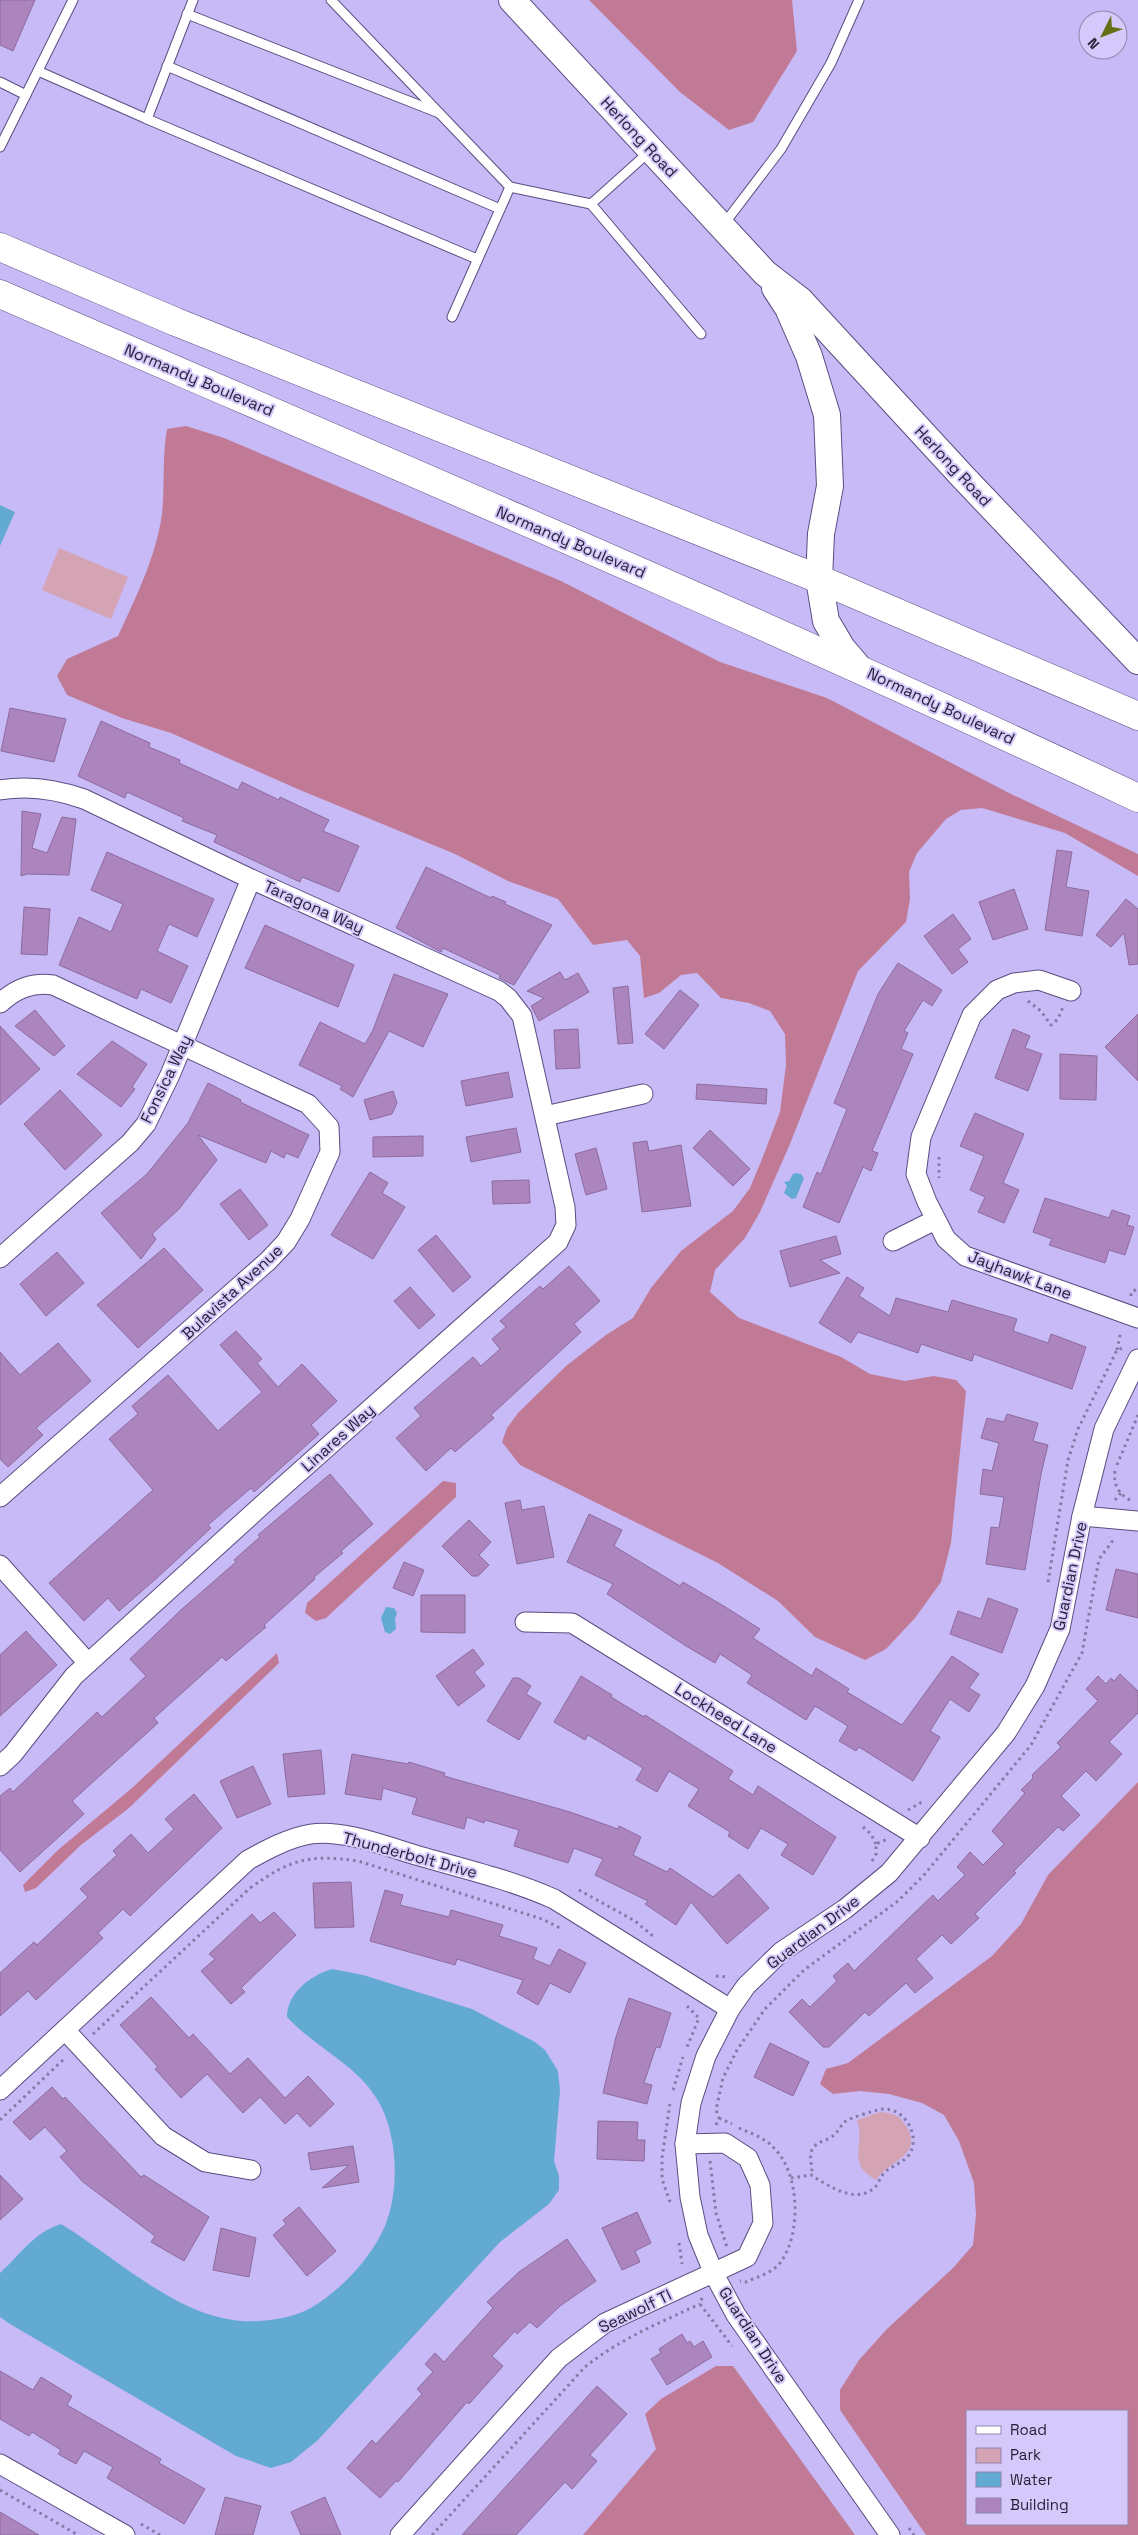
<svg xmlns="http://www.w3.org/2000/svg" width="1138" height="2535" font-family="'Space Grotesk',sans-serif">
<style>
.green{fill:#d4a3b4}
.forest{fill:#c07a95;fill-rule:evenodd}
.water{fill:#63aad3}
.building{fill:#ac85be;stroke:#8d6b9d}
.lines{fill:none;stroke-linecap:round;stroke-linejoin:round}
.lane-casing{stroke:#5b4d81;stroke-width:11}
.street-casing{stroke:#5b4d81;stroke-width:21}
.secondary-casing{stroke:#5b4d81;stroke-width:28}
.primary-casing{stroke:#5b4d81;stroke-width:29}
.path{stroke:#8379a5;stroke-width:3;stroke-dasharray:2.5 4;stroke-linecap:butt}
.lane{stroke:#fff;stroke-width:9}
.street{stroke:#fff;stroke-width:19}
.secondary{stroke:#fff;stroke-width:26}
.primary{stroke:#fff;stroke-width:28}
.labels{text-anchor:middle;dominant-baseline:central;stroke-width:4;stroke-linejoin:round;paint-order:stroke}
.street-label{font-size:16px;fill:#282239;stroke:#d4c9fa}
</style>
<rect width="100%" height="100%" fill="#c8baf6"/>
<g class="green">
<path d="M59,548l69,29 -17,42 -69,-29z"/>
<path d="M880,2112c12,1 20,3 26,14 19,30 -19,35 -30,54 -31,-17 -10,-35 -19,-60z"/>
</g>
<g class="forest">
<path d="M589,0h203l5,51 -44,71 -24,8 -49,-38z"/>
<path d="M186,426l38,12 337,143 159,81 107,36 180,94 131,62v22l-73,-43 -83,-25 -21,2 -15,9 -29,34 -8,19 1,27 -4,23 -48,49 -68,173 -30,68 -15,26 -30,32 -5,22 29,26 102,39 29,17 35,7 29,-5 22,4 10,11 -15,152 -10,39 -26,36 -29,31 -21,11 -50,-23 -37,-36 -60,-38 -198,-98 -18,-23 5,-14 11,-15 48,-47 40,-31 27,-17 18,-30 30,-37 52,-40 17,-23 12,-29 18,-47 6,-47 -1,-31 -15,-23 -21,-8 -28,-5 -24,-25 -16,2 -22,18 -15,5 -4,-42 -13,-16 -34,5 -35,-46 -50,-18 -53,-27 -155,-64 -129,-57 -49,-15 -55,-23 -10,-19 10,-17 51,-23c18,-39 38,-79 44,-122 3,-29 0,-56 5,-85z"/>
<path d="M443,1481l13,2v14l-130,121 -10,3 -11,-8 2,-10z"/>
<path d="M277,1653l2,10 -150,145 -48,37 -45,43 -11,4 -2,-7 35,-35 74,-62z"/>
<path d="M1138,1782v753h-212l-86,-125v-20l19,-30 28,-31 66,-61 20,-23 3,-30 -2,-32 -15,-42 -15,-26 -22,-12 -33,-9 -29,-3 -27,3 -13,-10 6,-15 22,-6 144,-107 29,-32 27,-49zM967,2411h160v113h-160z"/>
<path d="M716,2366h17l122,169h-272l73,-86 -11,-35 16,-15z"/>
</g>
<g class="water">
<path d="M0,505l15,7 -15,34z"/>
<path d="M796,1173l5,1 3,4 -8,20 -4,1 -8,-6 3,-7 -3,-4 5,-1 4,-7z"/>
<path d="M386,1607l8,1 3,5 -2,6 1,10 -6,5 -5,-2 -4,-14z"/>
<path d="M332,1969l31,6 109,34 63,33 10,8 13,21 2,20 -6,70 5,15v14l-10,14 -49,38 -182,198 -27,22 -20,6 -35,-12 -226,-132 -10,-7v-44c20,-18 34,-41 61,-49 55,33 114,92 181,97 21,1 48,-2 67,-12 30,-17 62,-50 76,-83 14,-35 13,-83 -3,-118 -21,-43 -65,-58 -95,-91 0,-24 24,-42 45,-48z"/>
</g>
<g class="building">
<path d="M0,0h35l-22,51 -13,-6z"/>
<path d="M10,708l56,11 -12,43 -53,-11z"/>
<path d="M101,721l49,22 -1,4 31,13 -1,3 59,27 4,-8 37,18 1,-3 49,23 -6,11 36,15 -20,46 -37,-15 -2,5 -86,-40 3,-7 -35,-14 2,-3 -57,-26 -2,6 -47,-22z"/>
<path d="M22,811l19,3 -9,34 15,5 15,-36 14,2 -7,56 -42,-1 -6,2z"/>
<path d="M1057,850l15,2 -6,35 23,4 -7,45 -37,-6z"/>
<path d="M107,852l107,47 -17,38 -28,-13 -12,27 31,15 -17,37 -30,-14 -4,10 -78,-34 20,-48 32,15 12,-28 -32,-14z"/>
<path d="M426,867l65,31 1,-2 14,6 -1,2 47,21 -38,60 -15,-7 1,-3 -57,-27 -2,4 -45,-24z"/>
<path d="M1014,889l14,40 -35,11 -14,-38z"/>
<path d="M1126,899l12,10v55l-9,1 -5,-32 -13,14 -15,-12z"/>
<path d="M24,907l26,2 -3,46 -26,-1z"/>
<path d="M953,914l18,25 -13,10 10,13 -16,12 -28,-38z"/>
<path d="M265,925l89,40 -16,42 -93,-39z"/>
<path d="M898,963l44,27 -10,16 -9,-6 -19,31 4,2 -7,16 12,5 -41,97 6,2 -7,18 -8,-4 -24,56 -36,-16 14,-35 4,2 26,-65 -13,-6 44,-109z"/>
<path d="M560,972l5,8 13,-7 11,19 -50,29 -8,-15 13,-8 -17,-7z"/>
<path d="M394,974l54,20 -25,53 -34,-16 -36,66 -13,-8 2,-3 -43,-21 21,-43 45,22 8,-14z"/>
<path d="M628,986l5,57 -15,1 -5,-56z"/>
<path d="M680,990l19,15 -35,44 -19,-15z"/>
<path d="M35,1010l30,36 -11,10 -39,-30z"/>
<path d="M1138,1014v67l-33,-34z"/>
<path d="M0,1026l40,43 -40,36z"/>
<path d="M578,1029l2,39 -24,1 -2,-39z"/>
<path d="M1013,1029l17,7 -5,12 17,6 -14,37 -33,-13z"/>
<path d="M112,1041l35,23 -15,23 3,2 -14,18 -44,-33z"/>
<path d="M1060,1054l37,2 -1,44 -36,-1z"/>
<path d="M508,1072l5,25 -47,9 -5,-25z"/>
<path d="M208,1083l33,17 -1,2 69,33 -11,23 -12,-5 -2,5 -13,-7 -5,12 -68,-28 19,25 -38,49 -27,25 4,5 -15,20 -40,-46 46,-39 41,-51z"/>
<path d="M697,1084l70,5 -1,15 -70,-5z"/>
<path d="M60,1090l42,45 -37,35 -41,-46z"/>
<path d="M393,1091l4,12 -5,11 -22,6 -6,-20z"/>
<path d="M975,1113l49,21 -21,49 16,7 -15,33 -26,-11 7,-15 -15,-7 14,-34 -24,-10z"/>
<path d="M516,1128l5,24 -50,10 -5,-25z"/>
<path d="M710,1130l40,39 -17,17 -40,-38z"/>
<path d="M423,1136v20l-50,1v-20z"/>
<path d="M647,1141l2,10 32,-6 10,61 -49,6 -9,-69z"/>
<path d="M596,1148l11,41 -21,6 -11,-41z"/>
<path d="M370,1172l18,11 -6,10 23,14 -32,52 -42,-24z"/>
<path d="M529,1180l1,23 -37,1 -1,-23z"/>
<path d="M240,1189l28,36 -19,15 -29,-36z"/>
<path d="M1045,1198l64,20 3,-8 18,6 -3,9 7,2 -9,28 -16,-5 -4,13 -56,-18 3,-6 -19,-7z"/>
<path d="M436,1235l35,42 -18,15 -35,-42z"/>
<path d="M836,1236l5,18 -21,6 20,13 -50,14 -10,-36z"/>
<path d="M164,1248l39,42 -65,58 -41,-43z"/>
<path d="M57,1252l27,31 -38,33 -26,-32z"/>
<path d="M569,1266l31,35 -26,23 7,8 -90,83 3,3 -39,34 -4,-4 -25,23 -30,-33 25,-22 -7,-8 59,-51 8,9 19,-17 -8,-10 14,-12 -6,-6 40,-35 3,3z"/>
<path d="M847,1277l17,11 -5,8 31,20 6,-18 52,14 4,-12 65,19 -4,12 35,12 3,-9 35,13 -14,42 -98,-35 -2,7 -51,-17 -3,9 -60,-21 -7,11 -32,-20z"/>
<path d="M410,1287l25,28 -16,14 -25,-28z"/>
<path d="M236,1331l26,28 -5,4 21,24 24,-23 35,37 -26,24 8,9 -65,58 -3,-4 -43,37 3,3 -53,49 -39,34 -11,-13 -24,23 -35,-38 104,-93 -44,-51 29,-25 -6,-8 36,-31 50,56 44,-39 -42,-47z"/>
<path d="M58,1343l33,38 -55,47 7,7 -35,32 -8,-8v-107l20,23z"/>
<path d="M1007,1414l31,9 -5,18 15,4 -7,29 -16,96 -39,-6 5,-37 8,1 5,-31 -24,-3 3,-25 9,2 7,-28 -18,-5 6,-20 17,4z"/>
<path d="M330,1474l43,50 -32,27 2,2 -29,24 1,2 -51,46 2,2 -40,34 -4,-4 -68,61 4,5 -86,78 12,13 -64,58 -20,-22v-54l10,-8 3,4 84,-80 5,5 44,-41 -16,-17 52,-50 54,-47 -2,-2 26,-23 -2,-2z"/>
<path d="M520,1500l2,10 22,-4 10,51 -37,7 -12,-61z"/>
<path d="M589,1514l33,16 -8,16 66,40 3,-4 44,26 33,21 -7,9 59,38 4,-8 33,21 -2,3 55,33 50,-69 27,18 -10,14 11,7 -11,17 -19,-13 -20,32 10,6 -27,44 -54,-34 -3,4 -17,-10 9,-15 -33,-20 -9,14 -59,-37 5,-8 -32,-21 -5,9 -29,-17 -79,-52 6,-10 -46,-22z"/>
<path d="M469,1520l22,22 -12,13 10,10 -11,11h-6l-30,-30z"/>
<path d="M404,1562l20,8 -11,26 -20,-8z"/>
<path d="M1116,1569l22,5v44l-32,-8z"/>
<path d="M421,1595h44v38l-44,-1z"/>
<path d="M988,1598l30,11 -16,44 -52,-19 8,-23 23,8z"/>
<path d="M26,1631l31,34 -57,51v-61z"/>
<path d="M473,1649l11,15 -10,8 11,14 -27,20 -22,-30z"/>
<path d="M1120,1674l18,17v22l-29,29 13,12 -26,27 -10,-10 -25,25 19,19 -17,16 -5,-4 -44,44 2,2 -41,41 4,4 -28,26 -9,-9 -26,24 17,19 -18,15 -9,-10 -37,33 -4,-4 -36,35h-6l-34,-35 13,-13 8,8 27,-26 -4,-5 15,-13 6,8 79,-76 5,6 27,-26 -8,-8 13,-15 13,13 21,-21 -12,-13 33,-38 -4,-3 12,-12 -1,-3 29,-28 -4,-4 41,-42 -12,-12 12,-13 8,8 5,-6 3,3z"/>
<path d="M581,1676l31,19 -1,2 33,20 1,-2 88,56 -5,8 25,16 5,-9 78,51 -23,38 -32,-20 7,-11 -27,-16 -13,21 -20,-13 2,-4 -42,-26 11,-17 -30,-18 -12,21 -21,-12 7,-12 -55,-33 -3,5 -31,-18z"/>
<path d="M513,1678h6l12,8 -5,8 15,9 -22,37 -32,-19z"/>
<path d="M321,1750l4,44 -37,3 -5,-43z"/>
<path d="M352,1754l56,10 1,-2 36,11 -1,3 126,36 48,17 1,-3 22,11 -8,18 34,17 3,-4 43,29 26,-23 30,34 -42,36 -36,-42 -15,23 -31,-21 3,-3 -53,-26 8,-16 -29,-11 -6,15 -54,-17 5,-16 -34,-10 -1,3 -17,-6 -3,12 -52,-15 5,-16 -34,-10 -2,12 -36,-6z"/>
<path d="M253,1766l18,38 -34,14 -17,-37z"/>
<path d="M194,1794l28,34 -92,88 -7,-7 -25,24 5,5 -67,62 -8,-9 -28,25v-43l34,-31 3,3 51,-48 -8,-8 37,-34 -4,-4 18,-17 17,19 26,-24 -9,-10z"/>
<path d="M351,1882l3,45 -39,1 -2,-45z"/>
<path d="M385,1890l18,5 -3,10 49,12 2,-7 52,15 -4,11 38,12 -4,11 17,7 9,-17 27,14 -16,30 -20,-10 -12,22 -21,-12 6,-13 -66,-21 -2,6 -85,-24z"/>
<path d="M274,1912l22,23 -55,53 4,4 -14,12 -30,-33 14,-12 -6,-5 43,-40 8,9z"/>
<path d="M151,1997l38,41 4,-4 37,40 18,-16 37,40 23,-22 26,28 -24,23 -13,-14 -12,11 -25,-27 -17,16 -36,-39 -26,24 -26,-29 3,-2 -38,-42z"/>
<path d="M629,1998l42,15 -11,35 -4,-1 -12,36 8,2 -5,19 -44,-11 13,-56z"/>
<path d="M770,2043l39,19 -16,34 -39,-19z"/>
<path d="M52,2087l11,12 2,-2 76,80 3,-2 65,42 -25,44 -33,-19 4,-6 -72,-54 -23,-25 7,-6 -22,-24 -15,13 -17,-18z"/>
<path d="M598,2121l40,1 -1,18h8l-1,21 -47,-2z"/>
<path d="M353,2146l6,36 -37,6 27,-23 -38,5 -3,-17z"/>
<path d="M0,2175l23,24 -23,21z"/>
<path d="M299,2207l37,44 -29,25 -34,-41 13,-11 -3,-4z"/>
<path d="M637,2212l14,31 -16,8 5,11 -18,8 -20,-42z"/>
<path d="M221,2228l35,10 -7,39 -36,-7z"/>
<path d="M567,2239l29,42 -36,25 -23,22 -7,-6 -13,12 -2,-3 -23,25 11,10 -34,38 -2,-2 -69,80 -2,-1 -16,17 -33,-30 25,-28 4,4 46,-50 -5,-5 16,-17 -8,-8 10,-11 9,9 49,-54 -6,-6 32,-30z"/>
<path d="M682,2334l5,9 3,-2 4,6 9,-6 9,16 -45,28 -16,-26 10,-6 -2,-4z"/>
<path d="M0,2371l33,19 8,-13 31,19 -5,9 94,54 -2,4 46,26 -21,35 -77,-46 6,-11 -29,-16 -8,13 -18,-10 3,-4 -29,-18 -3,4 -29,-17z"/>
<path d="M597,2386l30,28 -37,41 7,6 -25,28 -7,-7 -49,53h-54z"/>
<path d="M225,2497l36,9 -8,29h-38z"/>
<path d="M325,2497l16,38h-40l-10,-23z"/>
<path d="M0,2512l39,23h-39z"/>
</g>
<g class="lines">
<g class="lane-casing">
<g id="lane">
<path d="M193,0l-46,119 330,140"/>
<path d="M331,0l179,187"/>
<path d="M187,14l252,99"/>
<path d="M167,66l333,143"/>
<path d="M38,71l109,48"/>
<path d="M0,82l26,13"/>
<path d="M0,147l73,-147"/>
<path d="M649,152l-58,52 110,130"/>
<path d="M724,224l57,-75 50,-86 28,-63"/>
<path d="M452,317l58,-130 81,17"/>
</g>
</g>
<g class="street-casing">
<g id="street">
<path d="M0,790c29,-5 56,-1 84,9l167,80 248,112 9,7 14,18 43,191 1,18 -8,17 -297,264 -187,170 -61,78 -13,12"/>
<path d="M1071,991l-32,-11 -25,3 -17,7 -25,25 -51,122 -5,37 11,28 19,37 19,17 173,62"/>
<path d="M0,1003c16,-14 31,-21 53,-18l255,119 21,23 1,25 -30,67 -14,23 -18,19 -268,236"/>
<path d="M545,1116l98,-22"/>
<path d="M893,1241l42,-21"/>
<path d="M0,1258l130,-115 16,-19 24,-49 81,-196"/>
<path d="M1082,1516l56,5"/>
<path d="M0,1565l88,98"/>
<path d="M525,1622l47,1 348,215"/>
<path d="M65,2030l98,106 42,26 46,8"/>
<path d="M0,2090l248,-230c20,-11 40,-22 63,-26 32,-5 77,13 108,22 46,13 92,24 135,43l176,110"/>
<path d="M0,2464l125,71"/>
<path d="M400,2535l159,-177 46,-35 142,-66 16,-34 -3,-38 -12,-27 -23,-15 -40,1"/>
<path d="M890,2535l-154,-220 -22,-41 -16,-39 -8,-38 -5,-53 6,-41 15,-47 24,-47 16,-23 35,-34 64,-43 44,-36 117,-140 29,-47 25,-57 22,-113 22,-87 34,-70"/>
</g>
</g>
<g class="secondary-casing">
<g id="secondary">
<path d="M512,0l253,273 35,27 163,177 175,184"/>
<path d="M775,288l13,20 21,48 18,59 3,71 -9,48 -2,45 7,42 16,27 18,21"/>
</g>
</g>
<g class="primary-casing">
<g id="primary">
<path d="M0,247l176,75 643,257 319,137"/>
<path d="M0,294c381,165 763,327 1138,504"/>
</g>
</g>
<g class="path">
<path d="M1028,1001l13,10 10,14 7,-6 5,-12"/>
<path d="M939,1157v21"/>
<path d="M1131,1296v-3l7,-5"/>
<path d="M1117,1350l4,-19"/>
<path d="M1117,1465l21,-50"/>
<path d="M1115,1471c-2,12 3,23 15,29"/>
<path d="M1115,1500l6,-7"/>
<path d="M1048,1582l20,-122 10,-31 39,-79 6,-2"/>
<path d="M908,1810l14,-8"/>
<path d="M863,1827l8,7 5,10"/>
<path d="M872,1861l4,-7v-10l12,-5"/>
<path d="M579,1890l56,31 19,16"/>
<path d="M716,1976l13,1"/>
<path d="M687,2006l12,12 -12,29"/>
<path d="M93,2034l157,-146c41,-29 59,-34 108,-27l184,58 18,9"/>
<path d="M673,2090l10,-33"/>
<path d="M719,2118l13,6"/>
<path d="M0,2120l64,-61"/>
<path d="M716,2125l3,-7 -3,-8 7,-32 14,-28 28,-41 39,-39 94,-69 26,-26 107,-130 51,-92 17,-94 13,-17 -3,-5"/>
<path d="M739,2128c11,5 26,10 34,19 27,25 29,87 7,116 -8,10 -23,14 -34,19l-6,-1"/>
<path d="M710,2161l6,52 11,34"/>
<path d="M791,2178l20,-3c18,11 46,31 65,11 3,-4 5,-10 8,-13 8,-8 18,-9 25,-18 13,-19 -6,-52 -31,-45 -5,1 -28,8 -32,11 -5,3 -7,10 -12,14 -6,6 -18,6 -22,15 -4,8 2,18 -1,25"/>
<path d="M670,2202l-8,-23v-21l8,-55"/>
<path d="M679,2243l3,21"/>
<path d="M702,2298l-2,6 32,42"/>
<path d="M0,2490l78,45"/>
<path d="M141,2524l19,11"/>
<path d="M909,2528l5,7"/>
<path d="M432,2535l153,-168c35,-28 74,-44 115,-63"/>
</g>
<use href="#lane" class="lane"/>
<use href="#street" class="street"/>
<use href="#secondary" class="secondary"/>
<use href="#primary" class="primary"/>
</g>
<g class="labels">
<g class="street-label">
<text transform="translate(639 137) rotate(47)">Herlong Road</text>
<text transform="translate(199 380) rotate(23)">Normandy Boulevard</text>
<text transform="translate(953 466) rotate(47)">Herlong Road</text>
<text transform="translate(571 542) rotate(23)">Normandy Boulevard</text>
<text transform="translate(941 706) rotate(25)">Normandy Boulevard</text>
<text transform="translate(314 907) rotate(24)">Taragona Way</text>
<text transform="translate(166 1079) rotate(-64)">Fonsica Way</text>
<text transform="translate(1020 1275) rotate(21)">Jayhawk Lane</text>
<text transform="translate(232 1292) rotate(-43)">Bulavista Avenue</text>
<text transform="translate(338 1438) rotate(-42)">Linares Way</text>
<text transform="translate(1070 1576) rotate(-78)">Guardian Drive</text>
<text transform="translate(726 1718) rotate(32)">Lockheed Lane</text>
<text transform="translate(410 1855) rotate(15)">Thunderbolt Drive</text>
<text transform="translate(813 1932) rotate(-37)">Guardian Drive</text>
<text transform="translate(635 2311) rotate(-26)">Seawolf Tl</text>
<text transform="translate(753 2335) rotate(57)">Guardian Drive</text>
</g>
</g>
<rect x="966" y="2410" width="162" height="115" fill="#d4c9fa" stroke="#8f86ad"/>
<rect x="976" y="2426" width="25" height="8" fill="#ffffff" stroke="#8f86ad"/>
<text x="1010" y="2435" font-size="15" fill="#282239">Road</text>
<rect x="976" y="2448" width="25" height="15" fill="#d4a3b4" stroke="#8f86ad"/>
<text x="1010" y="2460" font-size="15" fill="#282239">Park</text>
<rect x="976" y="2472" width="25" height="15" fill="#63aad3" stroke="#8f86ad"/>
<text x="1010" y="2485" font-size="15" fill="#282239">Water</text>
<rect x="976" y="2498" width="25" height="15" fill="#ac85be" stroke="#8f86ad"/>
<text x="1010" y="2510" font-size="15" fill="#282239">Building</text>
<g transform="translate(1103 35) rotate(228)"><circle r="24" fill="#d4c9fa" stroke="#8f86ad"/>
<path d="M0-4L9 19L0 12L-9 19Z" fill="#656e14"/>
<text y="-8" font-size="14" font-weight="bold" text-anchor="middle" fill="#282239">N</text>
</g>
</svg>
